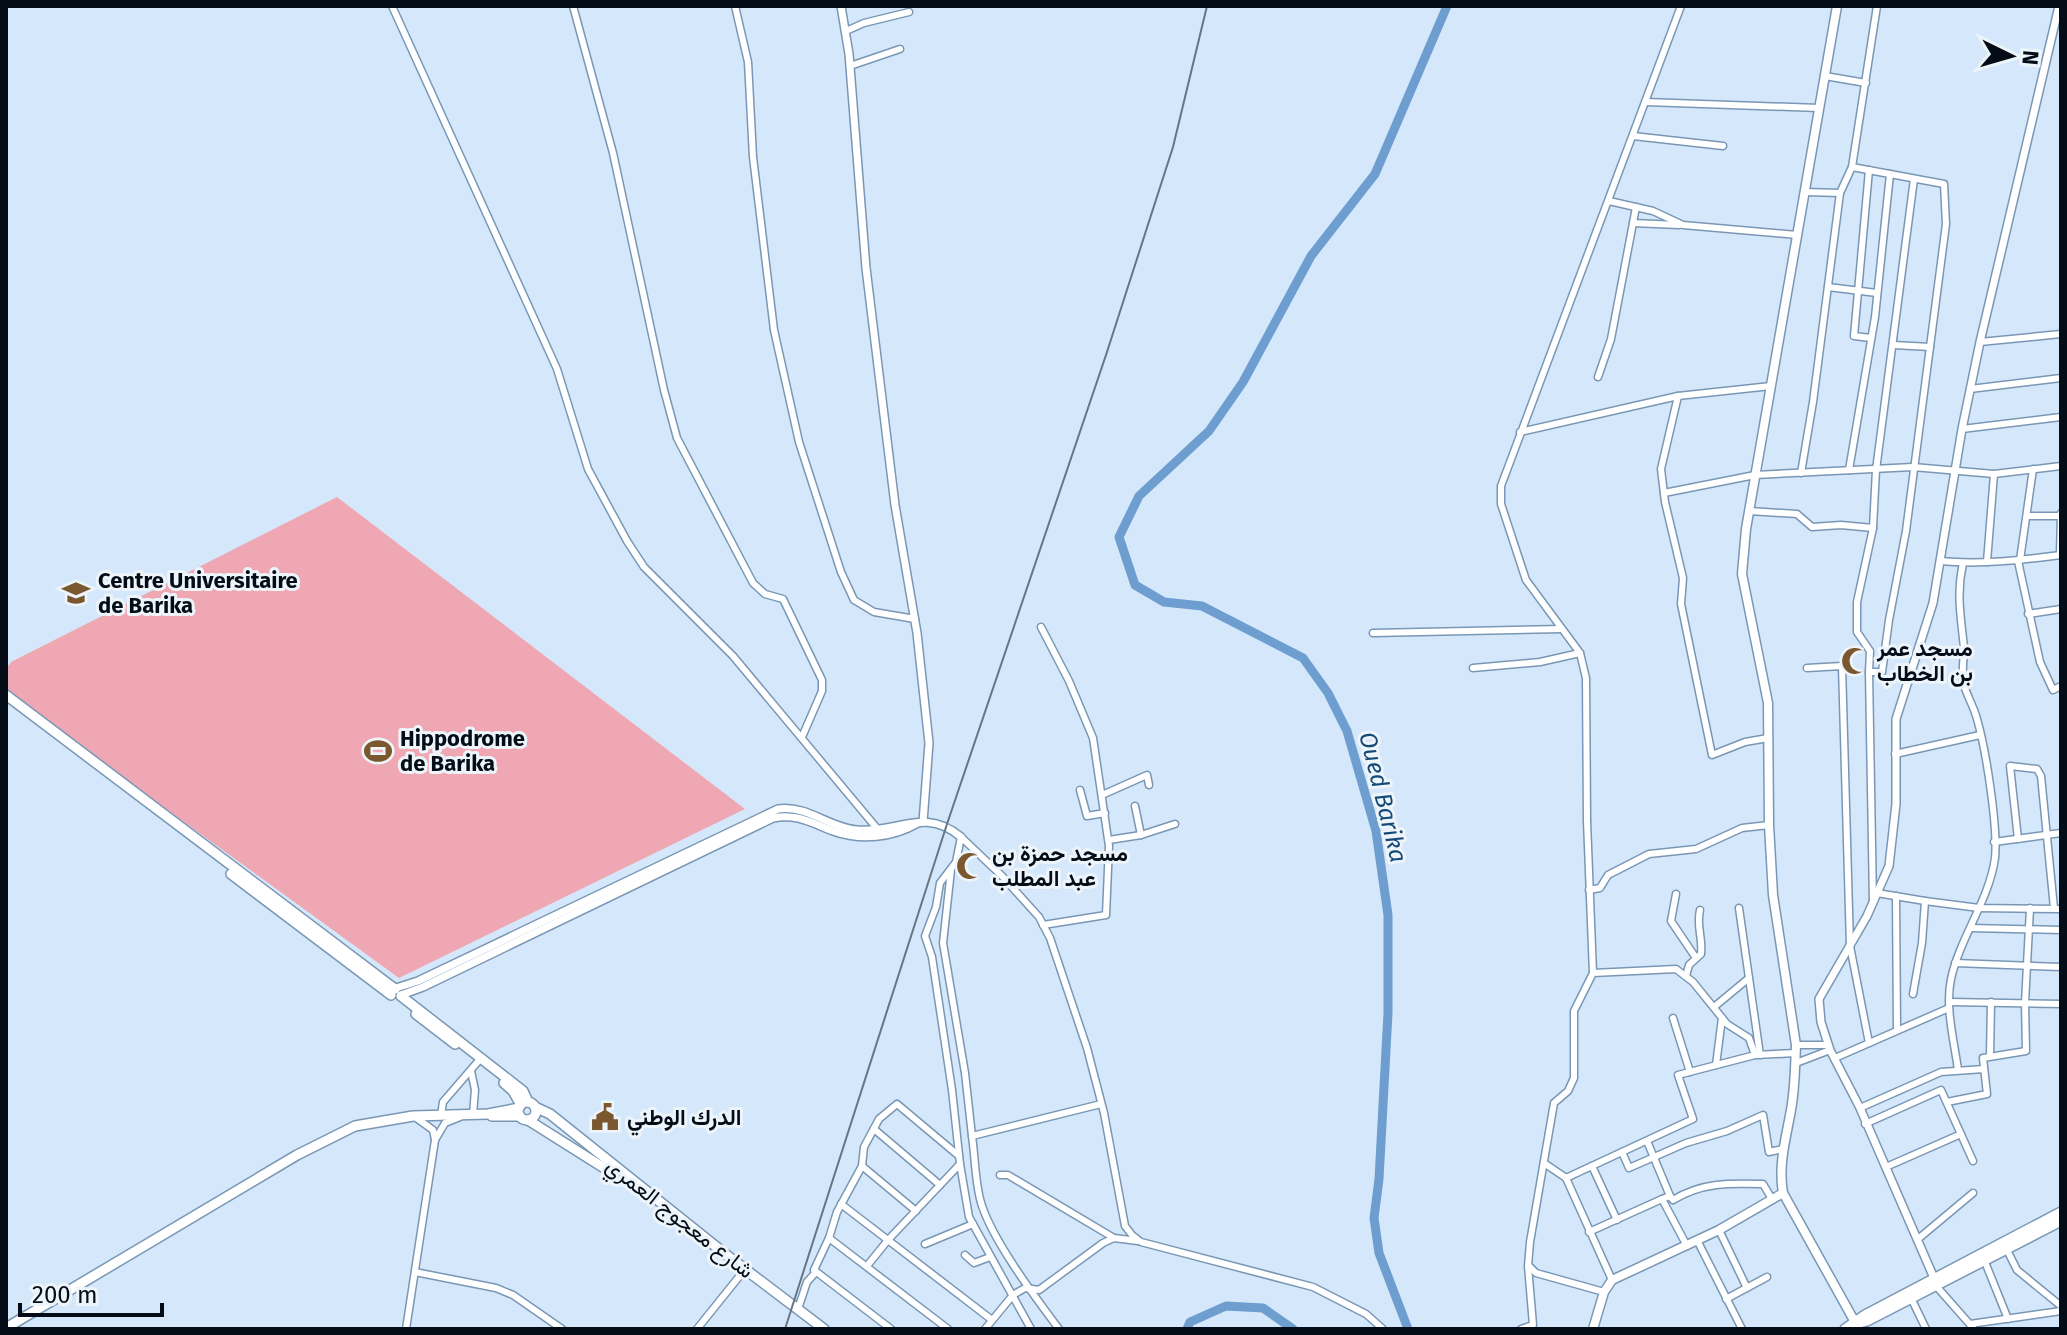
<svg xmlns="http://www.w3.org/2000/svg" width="2067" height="1335" font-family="'Fira Sans',Vazirmatn,sans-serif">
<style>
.green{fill:#efa8b3}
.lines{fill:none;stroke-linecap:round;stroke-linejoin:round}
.river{stroke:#6d9ecf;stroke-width:9}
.minor-casing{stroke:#7997b5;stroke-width:9}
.tertiary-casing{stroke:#7997b5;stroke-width:10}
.secondary-casing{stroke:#7997b5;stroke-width:11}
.primary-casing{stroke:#7997b5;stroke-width:12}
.minor{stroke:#fff;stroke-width:6}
.tertiary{stroke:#fff;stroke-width:7}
.secondary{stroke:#fff;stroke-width:8}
.primary{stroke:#fff;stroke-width:9}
.rail{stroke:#677584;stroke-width:2}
.labels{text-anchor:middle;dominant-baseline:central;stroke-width:6;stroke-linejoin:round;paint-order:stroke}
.poi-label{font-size:22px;font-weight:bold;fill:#030c17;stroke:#edf4fa;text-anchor:start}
.street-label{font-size:22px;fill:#030c17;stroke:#edf4fa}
.water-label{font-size:24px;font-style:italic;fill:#134978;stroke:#edf4fa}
</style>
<rect width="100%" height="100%" fill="#d5e8fb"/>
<path class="green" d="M337,497l408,312 -346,169 -393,-285v-24l5,-7z"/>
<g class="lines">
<g class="river">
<path d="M1187,1329l3,-7 36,-16 37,2 30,21"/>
<path d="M1408,1329l-29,-76 -5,-35 5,-39 9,-166v-98l-12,-84 -29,-100 -19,-38 -25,-35 -101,-52 -38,-4 -29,-17 -16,-48 20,-41 70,-65 34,-49 68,-126 64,-82 72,-168"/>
</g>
<g class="minor-casing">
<g id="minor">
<path d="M392,6l165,363 31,100 39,72 17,26 89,89 147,176"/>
<path d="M573,6l40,147 51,237 13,48 76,145 12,11 18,5 39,81v11l-20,46"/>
<path d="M735,6l13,56 5,95 21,173 25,112 42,130 13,28 20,12 41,7"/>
<path d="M846,31l18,-8 45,-11"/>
<path d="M850,66l50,-17"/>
<path d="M1825,76l41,7"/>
<path d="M1646,102l173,6"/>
<path d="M1633,136l90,10"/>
<path d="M1869,170l-15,166 17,2"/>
<path d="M1805,192l35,1"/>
<path d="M1609,201l44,10 30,14 114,10"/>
<path d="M1636,207l-3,16 46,2"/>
<path d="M1828,287l49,6"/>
<path d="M1980,342l81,-8"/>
<path d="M1894,345l36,2"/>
<path d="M1598,377l13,-38 22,-116"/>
<path d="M1970,389l91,-11"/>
<path d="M1678,396l-17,73 4,33 18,76 -2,26 31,151 33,-13 23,-4"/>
<path d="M1962,429l99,-12"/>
<path d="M1520,432l158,-36 93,-10"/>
<path d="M1849,470l26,-153 15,-143"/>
<path d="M1801,473l12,-71 27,-209 12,-26"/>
<path d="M1664,493l91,-18 158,-8 81,7 67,-8"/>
<path d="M1749,511l48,3 15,13 29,-2 32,3"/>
<path d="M2028,516h33"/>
<path d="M2060,555l1,-42"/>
<path d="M2020,560l13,-91"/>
<path d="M1940,561c40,4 81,-1 121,-6"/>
<path d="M2018,561l22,101 13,28 8,-4"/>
<path d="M1987,562l7,-88"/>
<path d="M2028,614l33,-5"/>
<path d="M1041,627l28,54 24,57 16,108 -3,69 -63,10"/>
<path d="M1373,633l189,-4"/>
<path d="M1473,668l67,-6 40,-9"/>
<path d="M1807,668l35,-2 8,280 19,97"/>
<path d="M1869,672l1,-21 -13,-19v-30l16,-74 3,-58 38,-291"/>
<path d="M1895,754l85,-19"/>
<path d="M1080,790l7,26 18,-3"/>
<path d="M1102,795l45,-20 2,10"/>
<path d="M1135,806l6,29"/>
<path d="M2018,839l-8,-73 27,3 4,7 13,132"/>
<path d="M1109,840l32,-5 34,-11"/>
<path d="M1994,842l67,-9"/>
<path d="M951,870l-8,73 22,130 7,63"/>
<path d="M1589,890l11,-2 8,-13 41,-21 47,-5 46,-21 27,-3"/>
<path d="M1877,893l48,8 -3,42 -9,51"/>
<path d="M1676,894l-5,27 25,37"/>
<path d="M1896,896l1,134"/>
<path d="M1925,901l54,7 82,1"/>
<path d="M1873,903l-4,-231h13l7,-52 17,-89 40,-307 -2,-40 -92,-17 25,-161"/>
<path d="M1739,908l21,147"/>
<path d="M1971,928l90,2"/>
<path d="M1955,963l106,4"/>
<path d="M1593,973l-6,-152 -1,-143 -6,-25 -54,-73 -25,-76v-18l180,-480"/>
<path d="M1686,976l3,-11 12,-11c2,-16 -5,-28 -1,-44"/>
<path d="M1950,1002l111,2"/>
<path d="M1714,1007l35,-29"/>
<path d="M1673,1018l17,54"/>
<path d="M1796,1045h32"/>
<path d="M1990,1056l1,-54"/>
<path d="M1835,1058l114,-50"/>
<path d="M1796,1063l34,-13"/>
<path d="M1716,1065l6,-47"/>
<path d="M1958,1070c-4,-30 -13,-62 -7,-91 9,-42 38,-78 44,-121 3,-31 -9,-108 -18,-139 -3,-12 -10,-23 -13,-34 -3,-13 0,-24 0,-37 -3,-31 -8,-53 -1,-85"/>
<path d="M471,1071l4,19 -2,24"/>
<path d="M1947,1102l40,-8 -4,-36 43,-7 -1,-48 5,-95"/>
<path d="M1860,1108l81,-36 43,-3"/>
<path d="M441,1115l2,-13 38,-44"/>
<path d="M415,1117l18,13 2,10 10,-17 15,-6"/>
<path d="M1865,1124l76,-34 32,71"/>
<path d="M874,1129l66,56"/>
<path d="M1647,1141l23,55"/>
<path d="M1622,1152l7,16 57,-25 41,-12 36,-16 6,37 14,-3"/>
<path d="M1544,1163l22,15 46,102"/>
<path d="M862,1166l54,45"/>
<path d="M1592,1166l25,54"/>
<path d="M1886,1167l75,-33"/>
<path d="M1000,1175h8l106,63"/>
<path d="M1566,1178l127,-59 -15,-44 77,-20"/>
<path d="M1662,1199l8,-3 3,4c29,-18 57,-17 90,-16l9,15"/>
<path d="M841,1204l151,116"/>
<path d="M1719,1230l28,58"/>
<path d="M1589,1232l73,-33 25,47"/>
<path d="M829,1238l119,91"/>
<path d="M1918,1239l55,-46"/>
<path d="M1697,1240l45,89"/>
<path d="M925,1244l48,-20"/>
<path d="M2007,1250l10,20 44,36"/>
<path d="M965,1255l9,8 16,-6"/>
<path d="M1985,1262l23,57"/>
<path d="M867,1266l21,-26 72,-76"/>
<path d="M1529,1266l7,7 68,19"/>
<path d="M415,1272l81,16 17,7 49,34"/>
<path d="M1935,1282l2,5 37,42"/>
<path d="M1726,1299l41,-22"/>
<path d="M1912,1300l14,29"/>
<path d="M798,1309l9,-27 9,-10"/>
<path d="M1970,1324l91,-13"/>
<path d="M406,1329l29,-189"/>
<path d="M697,1329l45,-56"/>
<path d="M891,1329l-77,-59 15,-32 8,-26 25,-46 2,-19 15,-28 18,-15 62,52"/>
<path d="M985,1329l28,-34 12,-7 14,2 64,-47 11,-5 24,3"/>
<path d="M1031,1329l-62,-112 -9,-53 -8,-74 -20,-133 -7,-21 11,-29 4,-24 16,-21 5,-25 41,39 37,41 11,21 37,110 17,65 21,113 7,9 9,7 172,45 53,27 17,15"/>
<path d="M1059,1329c-24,-32 -70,-93 -79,-130 -5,-20 -5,-42 -8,-63l129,-32"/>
<path d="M1521,1329l12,-4 -5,-59 2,-24 24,-139 14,-12 6,-13v-67l19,-38 83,-4 17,13 34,42 22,14 6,17 41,-2"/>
</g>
</g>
<g class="tertiary-casing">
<g id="tertiary">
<path d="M841,6l8,48 17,214 29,237 22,128 12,110 -6,79"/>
<path d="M396,988l22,-7 360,-172c30,-4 51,19 79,21 39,4 67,-24 104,7"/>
<path d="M401,995l22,-8 350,-169c23,-5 39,5 60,13 28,10 59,7 85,-8"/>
<path d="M1934,1278l-74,-170 -30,-58 -9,-28 -2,-23 48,-83 22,-50 7,-62v-85l37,-116 29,-174 18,-87 79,-336"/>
</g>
</g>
<g class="secondary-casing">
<g id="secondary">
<path d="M1837,6l-91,523 -4,45 26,129 1,122 4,70 23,150c-1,22 -1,43 -5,65 -5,28 -13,55 -8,83l73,131"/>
<path d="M1593,1329l11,-37 8,-12 107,-50 64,-37"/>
</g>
</g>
<g class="primary-casing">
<g id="primary">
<path d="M6,695l389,294"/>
<path d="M231,874l160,121"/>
<path d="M401,996l122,95 5,11"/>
<path d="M416,1014l39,30"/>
<path d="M504,1083l9,8 8,14"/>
<circle cx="527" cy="1111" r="9"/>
<path d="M535,1107l15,7 179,143 95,72"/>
<path d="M492,1116h28"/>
<path d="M528,1120l81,51"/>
<path d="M1856,1324l11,-3 194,-100"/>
<path d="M6,1328l291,-173 58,-29 58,-10 75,-2 31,-6"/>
<path d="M1845,1329l20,-14 196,-103"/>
</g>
</g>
<use href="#minor" class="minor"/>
<use href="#tertiary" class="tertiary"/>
<use href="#secondary" class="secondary"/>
<use href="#primary" class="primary"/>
<path class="rail" d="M785,1329l162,-505 159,-469 67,-208 34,-141"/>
</g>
<defs>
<g id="university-bare" transform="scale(2.16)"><path d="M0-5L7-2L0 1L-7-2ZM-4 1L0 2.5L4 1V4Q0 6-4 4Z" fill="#7a572f" stroke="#edf4fa" stroke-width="2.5" paint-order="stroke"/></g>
<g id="mosque-bare" transform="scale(2.16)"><path d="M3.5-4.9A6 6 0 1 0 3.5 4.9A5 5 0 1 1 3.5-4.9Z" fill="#7a572f" stroke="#edf4fa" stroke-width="2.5" paint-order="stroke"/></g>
<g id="stadium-bare" transform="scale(2.16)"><path d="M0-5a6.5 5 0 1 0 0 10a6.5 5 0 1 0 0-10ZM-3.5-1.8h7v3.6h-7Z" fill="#7a572f" stroke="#edf4fa" stroke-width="2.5" paint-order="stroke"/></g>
<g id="civic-bare" transform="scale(2.16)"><path d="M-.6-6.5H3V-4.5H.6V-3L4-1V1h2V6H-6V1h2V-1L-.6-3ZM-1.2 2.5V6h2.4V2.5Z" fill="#7a572f" stroke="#edf4fa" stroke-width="2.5" paint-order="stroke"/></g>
</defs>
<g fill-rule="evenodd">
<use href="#university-bare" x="76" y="593"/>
<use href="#mosque-bare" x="1855" y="661"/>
<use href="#stadium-bare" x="378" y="751"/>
<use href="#mosque-bare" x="970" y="866"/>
<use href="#civic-bare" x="605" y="1117"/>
</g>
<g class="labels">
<g class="poi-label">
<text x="98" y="580">Centre Universitaire<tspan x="98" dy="25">de Barika</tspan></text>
<text x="1877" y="648">مسجد عمر<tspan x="1877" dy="25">بن الخطاب</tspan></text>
<text x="400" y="738">Hippodrome<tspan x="400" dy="25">de Barika</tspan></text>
<text x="992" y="853">مسجد حمزة بن<tspan x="992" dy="25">عبد المطلب</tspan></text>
<text x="627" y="1117">الدرك الوطني</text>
</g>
<g class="street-label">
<text transform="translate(680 1218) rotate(38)">شارع معجوج العمري</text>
</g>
<g class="water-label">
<text transform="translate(1383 797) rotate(76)">Oued Barika</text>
</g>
</g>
<rect width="2067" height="1335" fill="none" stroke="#030c17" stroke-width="16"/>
<g transform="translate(2011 56) rotate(95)" stroke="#edf4fa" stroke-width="6" paint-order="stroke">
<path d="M0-6L14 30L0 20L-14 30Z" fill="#030c17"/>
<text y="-12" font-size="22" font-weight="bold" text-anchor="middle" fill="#030c17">N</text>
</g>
<path d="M20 1303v12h142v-12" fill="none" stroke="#030c17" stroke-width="4"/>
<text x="32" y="1303" font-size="24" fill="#030c17" stroke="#edf4fa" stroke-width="6" paint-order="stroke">200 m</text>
</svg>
